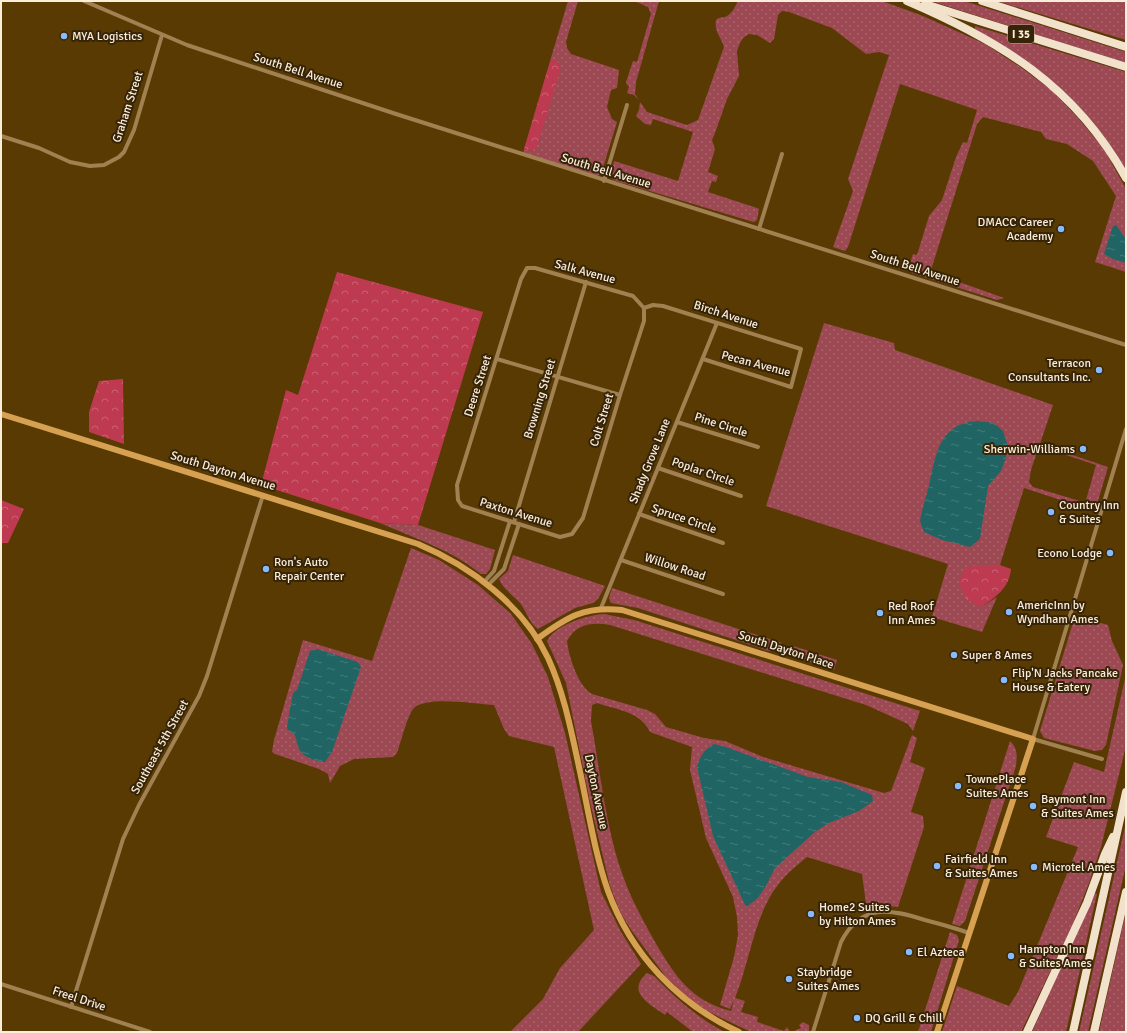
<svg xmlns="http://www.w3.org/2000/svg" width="1127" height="1033" font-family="Signika,sans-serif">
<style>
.grass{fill:url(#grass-dots);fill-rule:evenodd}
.forest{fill:url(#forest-crowns)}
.water{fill:url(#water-ripples)}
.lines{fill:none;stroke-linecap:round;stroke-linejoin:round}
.street{stroke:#a18051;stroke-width:4}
.secondary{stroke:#d7a154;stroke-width:6}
.highway{stroke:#f2e2cc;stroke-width:8}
.poi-dot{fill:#87bbfb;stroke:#362408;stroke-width:1.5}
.labels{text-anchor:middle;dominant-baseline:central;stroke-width:4;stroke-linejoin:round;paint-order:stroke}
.shield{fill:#362408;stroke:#c0b19b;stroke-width:1}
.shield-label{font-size:11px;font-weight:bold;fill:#fbedda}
.poi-label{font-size:12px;fill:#fbedda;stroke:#362408;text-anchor:start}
.street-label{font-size:12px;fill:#fbedda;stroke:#362408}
</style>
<defs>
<pattern id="grass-dots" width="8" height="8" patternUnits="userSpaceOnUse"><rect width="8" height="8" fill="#9c4953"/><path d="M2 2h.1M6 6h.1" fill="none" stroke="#ab646b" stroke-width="1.8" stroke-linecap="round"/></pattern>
<pattern id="forest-crowns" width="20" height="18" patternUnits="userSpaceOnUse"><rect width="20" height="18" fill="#be3a51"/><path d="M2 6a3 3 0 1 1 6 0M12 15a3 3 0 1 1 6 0" fill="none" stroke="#cb6072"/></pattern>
<pattern id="water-ripples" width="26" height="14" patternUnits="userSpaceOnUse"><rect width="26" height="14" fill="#206564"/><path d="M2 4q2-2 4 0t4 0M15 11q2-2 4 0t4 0" fill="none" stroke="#417b7a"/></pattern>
</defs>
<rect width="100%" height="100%" fill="#593a02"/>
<g class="grass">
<path d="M568,1h10l-12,41 1,6 4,6 48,16 -2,18 -6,2 -4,17 5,12 5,3 -15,49 -2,4 -4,1 -73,-22 1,-5 8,2 20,-91 -2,1z"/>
<path d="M634,1h25l-23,81 -1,12 4,6 -5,-5 -7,-2 2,-7 -2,-1 -1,-3 7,-21 4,1 14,-48 -3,-7z"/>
<path d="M738,1h144l41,15 62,28 37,24 29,22 27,28 26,31 22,40v83l-31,-10 21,-66 -23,-35 -26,-17 -21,-5 -5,-7 -58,-15 -6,7 -46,146 3,3 70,25 -7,2 -85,-27 -4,-3 5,-16 4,1 12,-39 13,-16 14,-43 7,-15 4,1 10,-33 -77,-26 -52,163 -3,4 -12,-4 20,-56 -5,-12 41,-124 -10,-3 -13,2 -34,-26 -43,-16 -7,-1 -4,4 -4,24 -4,4 -13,-8 -8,-1 -6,4 -3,5 -3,8 2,25 -12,23 -12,34 -3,7 3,9 -7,23 10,4 -2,6 -4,-1 -4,11 49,16 2,1 -2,11 -3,2 -4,-1 -137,-41 -2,-5 3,-14 64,20 15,-49 -40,-13 -2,6 -6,-1 -9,-8 3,-6 1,-8 7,10 40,13 11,-5 26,-73c-3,-10 -10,-15 -8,-27 3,-3 5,-2 9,-3 7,-3 10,-10 13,-16z"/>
<path d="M931,1h33l162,51v11z"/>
<path d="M1000,1h126v39l-126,-38z"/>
<path d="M975,26l151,46v100c-33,-64 -89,-109 -151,-143z"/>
<path d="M824,323l70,20 1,7 158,55 -13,39 68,23 -13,44 -11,-4 12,-42 -57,-19 -8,24 -2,12 4,5 50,15 -1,5 -58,-19 -24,77h-21l2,42 16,-10 -15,35 -50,-15 16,-53 -182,-58z"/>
<path d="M380,523l38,2 77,25 -5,19 -4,5h-5c-29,-24 -67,-36 -101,-51z"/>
<path d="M411,548l28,12 39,25 33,29 21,30 16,33 17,56 36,159 20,40 20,32 -63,68h-68l33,-33 17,-31 34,-38 -40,-183 -45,-11 -5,-7 -10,-24c-17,-1 -70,-10 -81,4 -6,8 -12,33 -16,44l-4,4 -39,2 -14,7 -10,17 -2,-9 -9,-5 -44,-15 -3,-2 2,-12 29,-100 69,21z"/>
<path d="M513,555l92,31 -7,13 -5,4 -18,5 -37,21c-9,-6 -11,-17 -18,-26 -7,-8 -17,-14 -21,-24l9,-8z"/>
<path d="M612,588l170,55 -5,6 -8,2 -131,-43 -27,-5 -2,-5z"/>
<path d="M604,614l30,6 286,91 -7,20 -5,-7 -42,-19 -256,-80c-18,-3 -34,-1 -43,16 2,16 11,45 25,53l55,16 8,4 11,13 38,11 21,3 38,16 121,36 7,-2 21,-56 5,3 -7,24 15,6 -14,44 12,4 1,11 -26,80 -10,-1 -21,5 -5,-37 -55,-17c-11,9 -21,17 -29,28 -23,28 -29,79 -43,113l10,3 -4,11 17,5 -1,5 27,9 3,-4 3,5h-39l-44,-21 -21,-15 -20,-19 -34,-46 -11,-17 -11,-28 -20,-84 -24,-119 -19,-42c8,-16 40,-26 57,-27zM597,703c20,7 43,8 53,29l42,15 -2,23 16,68 27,59 4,20 1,18 -4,22 -14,48 10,4 4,-9 -3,11c-40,-10 -56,-35 -76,-69 -12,-22 -24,-43 -32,-66 -17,-46 -23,-106 -32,-155l1,-16z"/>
<path d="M1075,616l33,9 4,16 11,24 -17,80 -4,5 -7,1 -51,-13 -4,-7z"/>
<path d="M790,645l47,15 -3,10 -39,-13 -5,-6z"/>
<path d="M1126,674v72l-25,101 -12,36 -17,43 -51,106h-79l15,-46 52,20 9,-14 60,-145 -32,-10 28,-75 30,10z"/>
<path d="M1010,741c8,8 7,14 6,25l-51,155 -5,5 -8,-2z"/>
<path d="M1126,822v43l-38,167h-9z"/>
<path d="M1095,893l2,1 -31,138h-34z"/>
<path d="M1126,911v121h-27z"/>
<path d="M950,932l7,3 2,5 -28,92h-13z"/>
<path d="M647,973l7,3c22,22 43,42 71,56h-32l-26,-20 -2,3c-17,-12 -39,-23 -18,-42z"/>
<path d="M803,1022l6,3v7h-17l9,-4 -2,-3z"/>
</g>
<g class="forest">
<path d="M552,60l6,1 2,10 -23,75 -5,5 -8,-2 26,-88z"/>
<path d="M337,272l146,40 -65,213 -38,-2 -119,-38 25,-95 12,5z"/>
<path d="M123,379l1,65 -35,-12v-20l10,-31z"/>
<path d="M1,500l23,9 -16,34h-7z"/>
<path d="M979,565h21l11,4c-2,19 -15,28 -30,38l-14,-7 -8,-17 6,-15z"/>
</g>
<g class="water">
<path d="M1116,225l10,14v24l-13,-4 -9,-5 9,-28z"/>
<path d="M978,421l16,2 9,8 4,12 -1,15 -5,13 -13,15 -8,53 -10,8 -28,-7 -18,-8 -4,-11c2,-12 6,-24 9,-36 7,-31 10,-62 49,-64z"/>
<path d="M317,649l41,13 3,5 -29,85 -7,10c-10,-1 -24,-5 -27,-16 -2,-4 -1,-8 -4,-12l-7,-5c0,-3 5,-32 6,-35 0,-2 2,-3 4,-4l13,-39z"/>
<path d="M714,744l12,3 82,30 33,5 31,13 1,6 -14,10 -30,12 -13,8 -41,37 -9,18 -9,13 -11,8 -33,-71 -16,-69c3,-11 7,-17 17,-23z"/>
</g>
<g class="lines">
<g class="street">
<path d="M84,1l103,44 209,69 730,231"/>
<path d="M1,136l38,12 31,14 20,4 14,-1 15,-8 5,-5 10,-22 28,-95"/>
<path d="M604,181l23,-76"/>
<path d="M759,229l23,-75"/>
<path d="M527,268h8l98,28 11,12v13l-24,74 -37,123 -11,16 -12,3 -98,-31 -4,-6 -1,-15 64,-206z"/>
<path d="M644,308l9,-3 10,1 138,43 -10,38 -88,-28"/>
<path d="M497,359l123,36"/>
<path d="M677,422l81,25"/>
<path d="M658,468l83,28"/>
<path d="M639,514l84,29"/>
<path d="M514,522l72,-240"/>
<path d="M621,560l102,34"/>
<path d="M484,582l10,-11 16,-50"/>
<path d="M488,585l16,-16 15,-45"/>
<path d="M601,608l116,-285"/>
<path d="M1102,759l-69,-20 93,-310"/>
<path d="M1,984l149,48"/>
<path d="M71,1007l52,-168 16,-34 60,-109 8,-20 56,-181"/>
<path d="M813,1032l28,-90c20,-39 49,-33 84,-22 15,4 30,8 44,13"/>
</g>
<g class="secondary">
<path d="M1,414l417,130c52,22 105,61 130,114 16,35 23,72 31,109 9,41 15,84 29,124 23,63 70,113 131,141"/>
<path d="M537,639c30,-22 47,-33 85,-29l411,129 -96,293"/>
</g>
<g class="highway">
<path d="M907,1c94,40 169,86 219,177"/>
<path d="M982,1l144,46"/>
<path d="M925,4l201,63"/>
<path d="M1027,1032l60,-129 18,-49 8,-17"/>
<path d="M1073,1032l53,-240"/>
<path d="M1094,1032l32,-140"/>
</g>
</g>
<g class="poi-dot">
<circle cx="64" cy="36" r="4"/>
<circle cx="1061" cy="229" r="4"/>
<circle cx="1099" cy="370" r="4"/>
<circle cx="1083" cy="449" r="4"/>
<circle cx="1051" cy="512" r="4"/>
<circle cx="1110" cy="553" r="4"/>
<circle cx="266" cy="569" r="4"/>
<circle cx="1009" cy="612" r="4"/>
<circle cx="880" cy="613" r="4"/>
<circle cx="954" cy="655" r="4"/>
<circle cx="1004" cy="680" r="4"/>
<circle cx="958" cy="786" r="4"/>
<circle cx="1033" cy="806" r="4"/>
<circle cx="937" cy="866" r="4"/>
<circle cx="1034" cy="867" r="4"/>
<circle cx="811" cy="914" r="4"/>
<circle cx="909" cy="952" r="4"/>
<circle cx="1011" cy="956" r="4"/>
<circle cx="789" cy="979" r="4"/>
<circle cx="857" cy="1018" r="4"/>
</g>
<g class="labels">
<rect class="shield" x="1008" y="25" width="26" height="18" rx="3"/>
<g class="shield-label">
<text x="1021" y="34">I 35</text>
</g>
<g class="poi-label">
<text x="72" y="36">MYA Logistics</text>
<text x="1053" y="222" text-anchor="end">DMACC Career<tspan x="1053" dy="14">Academy</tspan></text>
<text x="1091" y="363" text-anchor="end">Terracon<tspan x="1091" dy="14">Consultants Inc.</tspan></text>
<text x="1075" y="449" text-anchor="end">Sherwin-Williams</text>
<text x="1059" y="505">Country Inn<tspan x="1059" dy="14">&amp; Suites</tspan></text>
<text x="1102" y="553" text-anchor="end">Econo Lodge</text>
<text x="274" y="562">Ron's Auto<tspan x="274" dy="14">Repair Center</tspan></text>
<text x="1017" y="605">AmericInn by<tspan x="1017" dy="14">Wyndham Ames</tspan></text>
<text x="888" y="606">Red Roof<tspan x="888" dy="14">Inn Ames</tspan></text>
<text x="962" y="655">Super 8 Ames</text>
<text x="1012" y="673">Flip'N Jacks Pancake<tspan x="1012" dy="14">House &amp; Eatery</tspan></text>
<text x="966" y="779">TownePlace<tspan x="966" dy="14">Suites Ames</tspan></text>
<text x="1041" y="799">Baymont Inn<tspan x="1041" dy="14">&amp; Suites Ames</tspan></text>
<text x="945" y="859">Fairfield Inn<tspan x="945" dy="14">&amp; Suites Ames</tspan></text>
<text x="1042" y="867">Microtel Ames</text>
<text x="819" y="907">Home2 Suites<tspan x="819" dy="14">by Hilton Ames</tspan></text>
<text x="1019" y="949">Hampton Inn<tspan x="1019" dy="14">&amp; Suites Ames</tspan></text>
<text x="917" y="952">El Azteca</text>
<text x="797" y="972">Staybridge<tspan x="797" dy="14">Suites Ames</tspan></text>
<text x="865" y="1018">DQ Grill &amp; Chill</text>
</g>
<g class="street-label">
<text transform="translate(298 71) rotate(18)">South Bell Avenue</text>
<text transform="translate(128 107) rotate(-72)">Graham Street</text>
<text transform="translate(606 171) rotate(17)">South Bell Avenue</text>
<text transform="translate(915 268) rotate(18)">South Bell Avenue</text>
<text transform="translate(585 272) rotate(15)">Salk Avenue</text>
<text transform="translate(726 315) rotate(18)">Birch Avenue</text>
<text transform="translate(756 364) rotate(15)">Pecan Avenue</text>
<text transform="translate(478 386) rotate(-72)">Deere Street</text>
<text transform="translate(540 399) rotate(-73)">Browning Street</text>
<text transform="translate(602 420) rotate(-73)">Colt Street</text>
<text transform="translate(721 425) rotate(18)">Pine Circle</text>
<text transform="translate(650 461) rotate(-68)">Shady Grove Lane</text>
<text transform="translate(223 471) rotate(17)">South Dayton Avenue</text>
<text transform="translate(703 472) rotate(19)">Poplar Circle</text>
<text transform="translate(516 513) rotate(17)">Paxton Avenue</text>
<text transform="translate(684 519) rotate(19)">Spruce Circle</text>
<text transform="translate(675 567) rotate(18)">Willow Road</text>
<text transform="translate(786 650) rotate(18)">South Dayton Place</text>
<text transform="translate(160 747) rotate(-61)">Southeast 5th Street</text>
<text transform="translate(596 792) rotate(78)">Dayton Avenue</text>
<text transform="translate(79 999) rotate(18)">Freel Drive</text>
</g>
</g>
<rect width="1127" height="1033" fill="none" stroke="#fbedda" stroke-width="4"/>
</svg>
